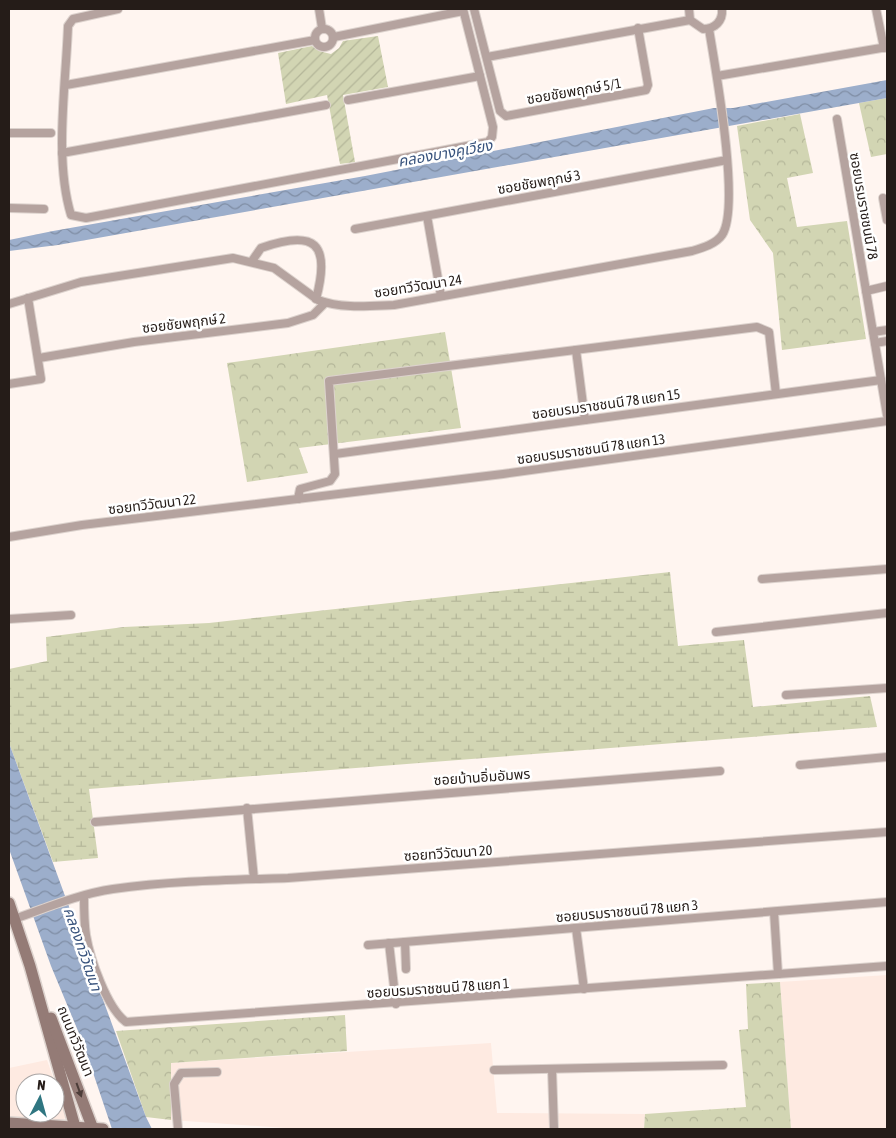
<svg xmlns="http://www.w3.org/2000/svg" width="896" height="1138" font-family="'Asap Condensed','Noto Sans Thai',sans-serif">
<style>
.built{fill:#feeae1}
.forest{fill:url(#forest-crowns)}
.wetland{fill:url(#wetland-marsh)}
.garden{fill:url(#garden-furrows)}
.water{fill:url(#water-waves)}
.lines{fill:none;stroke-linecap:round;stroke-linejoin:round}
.minor-casing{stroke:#dcd2cd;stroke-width:10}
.secondary-casing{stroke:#dcd2cd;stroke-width:14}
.minor{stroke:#b5a39f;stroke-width:8}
.secondary{stroke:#947b76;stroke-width:11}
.oneway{fill:#4c3d39}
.labels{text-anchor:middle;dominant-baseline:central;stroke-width:5;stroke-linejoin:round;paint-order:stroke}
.street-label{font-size:14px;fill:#251c18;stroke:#fff}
.water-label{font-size:15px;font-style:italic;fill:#37527c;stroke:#fff}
</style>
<defs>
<pattern id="forest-crowns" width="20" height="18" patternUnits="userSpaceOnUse" patternTransform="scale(1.25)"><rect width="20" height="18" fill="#d2d5b3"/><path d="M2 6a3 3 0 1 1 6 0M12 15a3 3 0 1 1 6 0" fill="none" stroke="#b4b699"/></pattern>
<pattern id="wetland-marsh" width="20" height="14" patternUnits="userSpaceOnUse" patternTransform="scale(1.25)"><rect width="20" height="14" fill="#d2d5b3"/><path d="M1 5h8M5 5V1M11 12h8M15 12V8" fill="none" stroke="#b4b699"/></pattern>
<pattern id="garden-furrows" width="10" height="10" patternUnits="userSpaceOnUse" patternTransform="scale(1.25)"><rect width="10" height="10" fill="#d2d5b3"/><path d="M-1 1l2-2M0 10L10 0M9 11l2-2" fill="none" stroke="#b4b699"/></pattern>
<pattern id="water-waves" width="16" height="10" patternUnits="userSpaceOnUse" patternTransform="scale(1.25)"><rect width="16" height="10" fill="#9caecb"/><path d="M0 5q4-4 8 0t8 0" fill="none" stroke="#7f8da4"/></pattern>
</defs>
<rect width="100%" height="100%" fill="#fff5f0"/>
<g class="built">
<path d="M887,975v154h-96l-11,-147z"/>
<path d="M491,1043l6,70 148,1 -1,15h-345l-128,-9 -1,-57z"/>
<path d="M47,1060l8,23h-30v30h30v-29l11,33 -2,2 -10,1 -45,-4v-48z"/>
</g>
<g class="forest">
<path d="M887,98v56l-16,3 -12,-54z"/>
<path d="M800,114l13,59 -26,5 10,49 50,-6 19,118 -84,11 -9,-97 -23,-33 -13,-94z"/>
<path d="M445,332l16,96 -162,20 9,25 -61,9 -20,-119z"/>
<path d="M780,982l11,147h-147l1,-15 101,-7 -7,-77 9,-1 -2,-45z"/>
<path d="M345,1015l2,36 -176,12v57l-25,-3 -30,-86z"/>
</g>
<path class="wetland" d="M670,572l8,74 66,-6 9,67 117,-11 7,31 -788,62 9,69 -45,4 -44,-119v-74l38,-8 -1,-24 78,-10 85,-4z"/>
<path class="garden" d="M378,36l10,51 -45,8 12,67 -15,2 -13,-69 -41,9 -8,-51 34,-7 7,5 12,3 8,-6 4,-7z"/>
<g class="water">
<path d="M887,80v18l-829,147 -49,6v-11l44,-9 312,-55 349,-68h19z"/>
<path d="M9,743l137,374 6,12h-40l-29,-86 -32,-77 -42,-117z"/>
</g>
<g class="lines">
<g class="minor-casing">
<g id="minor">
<path d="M118,9l-45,10 -5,7c-2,58 -14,133 3,189l15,3 402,-76 4,-5 1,-10 -30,-118"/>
<path d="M319,9l3,19"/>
<path d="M474,9l26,102 6,5 140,-26 2,-5 -10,-57"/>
<path d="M689,9l1,11 13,9c12,0 20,-8 19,-20"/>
<path d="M876,9l8,39"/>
<circle cx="324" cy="38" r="9"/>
<path d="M334,37l129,-26"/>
<path d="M487,57l203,-37"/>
<path d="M717,76l170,-29"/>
<path d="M66,85l249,-45"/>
<path d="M348,100l132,-24"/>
<path d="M837,119l50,296"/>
<path d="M9,133h42"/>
<path d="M62,153l264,-48"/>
<path d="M883,198l4,22"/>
<path d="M9,208l35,1"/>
<path d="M427,216l14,80"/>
<path d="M355,229l372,-69"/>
<path d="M252,261l9,-13c54,-19 70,-5 55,51"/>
<path d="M866,291l21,-5"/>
<path d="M9,304l72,-22 152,-24 41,10 44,32c24,9 51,6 76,5l298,-54c10,-3 24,-7 30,-16 19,-28 -7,-169 -13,-206"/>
<path d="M873,332l14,-2"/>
<path d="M875,343l12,-2"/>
<path d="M576,350l9,70"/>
<path d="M39,358l95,-16 154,-19 25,-8 12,-12"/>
<path d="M9,384l32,-5 -13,-81"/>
<path d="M335,454l546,-74"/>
<path d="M298,499l2,-10 30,-8 5,-7 -6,-93 428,-54 12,5 7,62"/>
<path d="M9,537l73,-12 421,-51 384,-53"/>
<path d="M762,579l125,-10"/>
<path d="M9,619l62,-4"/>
<path d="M716,632l171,-19"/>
<path d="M786,695l101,-7"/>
<path d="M800,765l87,-8"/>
<path d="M247,808l7,71"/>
<path d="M95,822l625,-51"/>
<path d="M84,896c0,13 0,26 2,39 4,24 21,73 40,87l761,-56"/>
<path d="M774,912l4,62"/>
<path d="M14,919c32,-11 65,-25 99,-30 58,-8 117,-9 175,-11l599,-46"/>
<path d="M576,928l8,61"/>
<path d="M405,942l1,27"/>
<path d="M389,943l7,61"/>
<path d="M368,945l519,-43"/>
<path d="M552,1069l2,60"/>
<path d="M494,1070l229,-5"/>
<path d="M178,1129l-4,-45 7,-11 36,-1"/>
</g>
</g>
<g class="secondary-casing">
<g id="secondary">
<path d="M9,903l21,63 45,161"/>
<path d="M51,1018l42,111"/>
<path d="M9,1123l94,6"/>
</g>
</g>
<use href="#minor" class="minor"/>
<use href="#secondary" class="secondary"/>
</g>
<defs><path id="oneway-solid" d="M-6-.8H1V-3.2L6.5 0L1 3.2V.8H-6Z" transform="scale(1.25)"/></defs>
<use class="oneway" href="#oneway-solid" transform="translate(79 1090) rotate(70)"/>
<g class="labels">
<g class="street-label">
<text transform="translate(574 91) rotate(-10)">ซอยชัยพฤกษ์ 5/1</text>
<text transform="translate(539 182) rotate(-10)">ซอยชัยพฤกษ์ 3</text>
<text transform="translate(864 206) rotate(80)">ซอยบรมราชชนนี 78</text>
<text transform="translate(418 286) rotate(-9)">ซอยทวีวัฒนา 24</text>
<text transform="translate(184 323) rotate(-7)">ซอยชัยพฤกษ์ 2</text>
<text transform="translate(606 404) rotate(-8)">ซอยบรมราชชนนี 78 แยก 15</text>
<text transform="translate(591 449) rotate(-8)">ซอยบรมราชชนนี 78 แยก 13</text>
<text transform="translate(152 504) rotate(-7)">ซอยทวีวัฒนา 22</text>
<text transform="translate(482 777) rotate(-4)">ซอยบ้านอิ่มอัมพร</text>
<text transform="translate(448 853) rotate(-4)">ซอยทวีวัฒนา 20</text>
<text transform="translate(627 911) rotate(-5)">ซอยบรมราชชนนี 78 แยก 3</text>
<text transform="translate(438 988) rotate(-4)">ซอยบรมราชชนนี 78 แยก 1</text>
<text transform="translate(76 1041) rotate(68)">ถนนทวีวัฒนา</text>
</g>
<g class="water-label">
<text transform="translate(445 153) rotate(-10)">คลองบางคูเวียง</text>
<text transform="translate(83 949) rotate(71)">คลองทวีวัฒนา</text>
</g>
</g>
<rect width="896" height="1138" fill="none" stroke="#251c18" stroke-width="20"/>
<g transform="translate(40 1098) rotate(6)"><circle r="24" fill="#ffffff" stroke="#a8a4a3"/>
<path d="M0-4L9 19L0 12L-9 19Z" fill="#2f7681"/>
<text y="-8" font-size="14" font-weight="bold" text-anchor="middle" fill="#251c18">N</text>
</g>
</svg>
